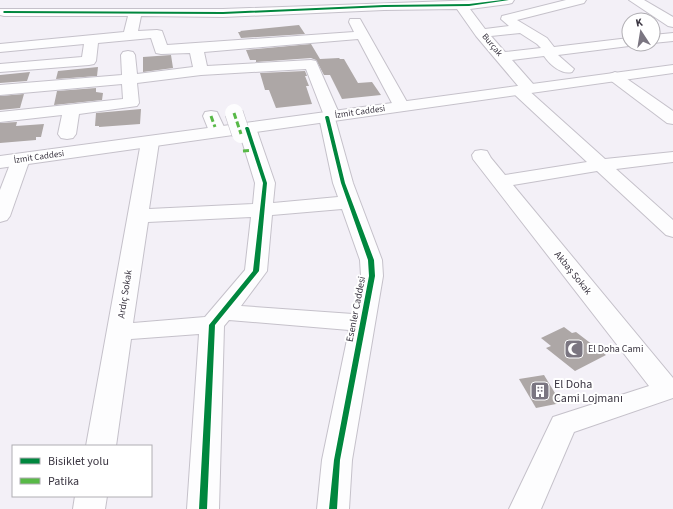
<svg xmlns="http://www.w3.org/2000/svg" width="673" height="509" font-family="'Source Sans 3',sans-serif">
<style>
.building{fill:#ada7a6}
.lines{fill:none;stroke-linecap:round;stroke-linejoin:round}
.minor-casing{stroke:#c5c1ca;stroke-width:2}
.major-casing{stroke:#c5c1ca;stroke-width:2}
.minor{fill:#fdfdfe;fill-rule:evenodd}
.major{fill:#fdfdfe;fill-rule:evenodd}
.minor-bridge-casing{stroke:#c5c1ca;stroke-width:19;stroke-linecap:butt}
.minor-bridge{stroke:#fdfdfe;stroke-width:18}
.quiet{stroke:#58b947;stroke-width:3;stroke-dasharray:6 3;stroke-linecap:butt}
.cycleway-casing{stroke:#fff;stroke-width:3}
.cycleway{fill:#00873e;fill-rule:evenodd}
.labels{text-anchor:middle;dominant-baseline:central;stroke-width:4;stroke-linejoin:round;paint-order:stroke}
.far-street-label{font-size:9px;fill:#3a3541;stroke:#fff}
.street-label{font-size:10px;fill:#3a3541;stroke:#fff}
.poi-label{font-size:10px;fill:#3a3541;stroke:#fff;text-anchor:start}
.near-poi-label{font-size:12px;fill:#3a3541;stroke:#fff;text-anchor:start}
</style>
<rect width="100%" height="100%" fill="#f3f0f7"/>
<g class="building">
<path d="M299,25l6,9 -64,4 -3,-6h3l-1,-1z"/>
<path d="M311,44l9,15 19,-1 1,1h4l14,24 14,-1 9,13 -39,4 -12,-24h-6l-8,-15 -5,-2 -55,4v-2h-6l-4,-10z"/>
<path d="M171,55l2,13 -30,4v-15z"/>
<path d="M98,67l-1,9 -41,3 2,-8z"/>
<path d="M305,71l2,5h-2l4,10h-3l6,18 -36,4 -7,-18h-4l-5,-17z"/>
<path d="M30,72l-3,9 -27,2v-8z"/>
<path d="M96,88v4l7,1 -1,7 -48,5 3,-14z"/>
<path d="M24,94l-4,14 -20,2v-14z"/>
<path d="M141,109l-1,15 -41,3v-1h-4l1,-13z"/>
<path d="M17,122l-1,4 28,-2 -3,13h-5v3l-36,3v-20z"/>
<path d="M564,327l8,6 4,-1 30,23 -31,16 -29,-23 5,-2 -10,-8z"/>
<path d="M544,375l17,28 -25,5 -17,-29z"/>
</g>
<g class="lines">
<g class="minor-casing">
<g id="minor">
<path d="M479,0h35l-2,3 -4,1 -38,5 15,20 24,-3 -8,-7 1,-3 64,-16h20l-2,3 -67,17 30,18 7,9 75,-9v6h5l-5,2 -71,9 16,14 -2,3c-10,3 -22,-7 -28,-16l-32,4 22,25 -3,3 -4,1 78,70 68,-7v10l-57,7 57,51v17l-7,-2 -69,-64 -84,14 160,193v20l-99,34 -33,77h-32l44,-92 96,-31 -176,-227 -1,-4 3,-4 6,-1 6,1 4,7 14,17 82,-13 -73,-68 -2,-3 2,-3 5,-1 -43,-51 -19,-27 -73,1 -161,7 -82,-1 -3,15 19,-1 5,1 5,14 187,-13 -5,-10 1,-3h10l47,83 -2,3 -6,2 -6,-2 -35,-66 -154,13 3,14 104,-6 5,1 22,50 -4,4 19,68 29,77 1,16 -31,184 -3,49h-32l5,-49 27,-130 -120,-10 -5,6 -5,183h-32l12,-175 -68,5 -15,107h-30l55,-304 3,-4 6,-1 6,1 3,4 -10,67 104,-5 2,-21 -17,-55 3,-4 6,-1 6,1 3,4 19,55 -2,20 65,-6 -5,-14 -14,-66 4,-4 -17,-44 -105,6 -64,8 2,20 -2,3 -58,8 -3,20 -3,4 -6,1 -6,-1 -3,-4 4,-19 -62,7v-10l123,-13 -1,-15 -122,11v-10l122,-10 -1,-20 2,-3 5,-1 5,1 2,3 2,19 56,-7 -3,-14 -29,1 -5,-1 -5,-15 -53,5 -2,18 -2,3 -5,1 -89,7v-8l82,-7 2,-13 -84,8v-8l124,-12 4,-16h-124l-4,-1v-6h223zM520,33l17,11 4,4 -36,4 -14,-16zM342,209l18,51 1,16 -8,38 -112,-8 26,-35 5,-56zM251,217l-6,53 -40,47 -72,6 15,-101z"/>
<path d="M629,0h15l29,17v10l-5,-1z"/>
<path d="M673,33v8l-20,2v-8z"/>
<path d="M615,72l5,2 53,37v13l-6,-1 -57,-43 -3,-3 3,-3z"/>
<path d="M211,111l6,1 7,15 -3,4 -6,1 -6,-1 -6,-15 2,-4z"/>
<path d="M21,154l6,1 3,4 -20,57 -3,4 -7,2v-32l12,-31 3,-4z"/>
<path d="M75,496h32l-2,13h-32z"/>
</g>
</g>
<g class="major-casing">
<path id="major" d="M673,65v8l-673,95v-12z"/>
</g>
<use href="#minor" class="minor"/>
<use href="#major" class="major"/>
<g class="minor-bridge-casing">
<path id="minor-bridge" d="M234,113l7,21"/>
</g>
<use href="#minor-bridge" class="minor-bridge"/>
<g class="quiet">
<path d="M234,113l7,21"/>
<path d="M211,116l4,11"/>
<path d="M243,151l12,-1"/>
</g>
<g class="cycleway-casing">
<g id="cycleway">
<path d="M502,0h7l-40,6 -85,1 -161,7 -219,-1 -1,-1 1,-1 219,1 161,-7 85,-1z"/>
<path d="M326,116h2l1,1 16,66 29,77 1,16 -35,184 -3,49h-8l5,-49 35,-184 -1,-16 -27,-77 -16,-66z"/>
<path d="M246,127h2l1,1 18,55 -8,88 -44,54 -8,184h-8l10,-184 44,-54 10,-88 -18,-55z"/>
</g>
</g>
<use href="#cycleway" class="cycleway"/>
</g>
<defs>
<g id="mosque-square" transform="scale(1)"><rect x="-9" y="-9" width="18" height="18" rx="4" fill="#7b7681" stroke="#fff"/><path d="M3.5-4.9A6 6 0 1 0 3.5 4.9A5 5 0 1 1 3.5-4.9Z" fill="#fff"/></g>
<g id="building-square" transform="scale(1)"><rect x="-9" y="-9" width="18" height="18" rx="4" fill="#7b7681" stroke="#fff"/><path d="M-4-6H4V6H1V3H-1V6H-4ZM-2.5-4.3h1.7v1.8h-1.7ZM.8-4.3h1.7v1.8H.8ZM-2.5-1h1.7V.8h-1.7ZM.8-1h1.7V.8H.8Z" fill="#fff"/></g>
</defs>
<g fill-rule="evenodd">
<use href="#mosque-square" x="574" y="349"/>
<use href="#building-square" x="540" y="391"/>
</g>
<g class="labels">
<g class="far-street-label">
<text transform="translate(492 45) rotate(50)">Burçak</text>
<text transform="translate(360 112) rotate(-8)">İzmit Caddesi</text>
<text transform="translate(39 157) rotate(-8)">İzmit Caddesi</text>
</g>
<g class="street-label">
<text transform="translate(573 273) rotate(51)">Akbaş Sokak</text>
<text transform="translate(125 294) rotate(-81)">Ardıç Sokak</text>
<text transform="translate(356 309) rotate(-79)">Esenler Caddesi</text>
</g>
<g class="poi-label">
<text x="588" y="349">El Doha Cami</text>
</g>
<g class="near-poi-label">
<text x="554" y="384">El Doha<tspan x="554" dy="14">Cami Lojmanı</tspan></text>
</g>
</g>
<rect x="12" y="445" width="140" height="52" fill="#ffffff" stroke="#b0aeb3"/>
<rect x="20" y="458" width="20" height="6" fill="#00873e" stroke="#b0aeb3"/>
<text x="48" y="465" font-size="12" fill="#3a3541">Bisiklet yolu</text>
<rect x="20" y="478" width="20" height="6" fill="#58b947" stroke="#b0aeb3"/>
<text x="48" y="485" font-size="12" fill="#3a3541">Patika</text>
<g transform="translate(641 32) rotate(348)"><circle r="19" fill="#ffffff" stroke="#b0aeb3"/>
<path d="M0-3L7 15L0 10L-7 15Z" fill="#7b7681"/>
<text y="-6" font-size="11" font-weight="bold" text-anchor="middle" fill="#3a3541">K</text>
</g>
</svg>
